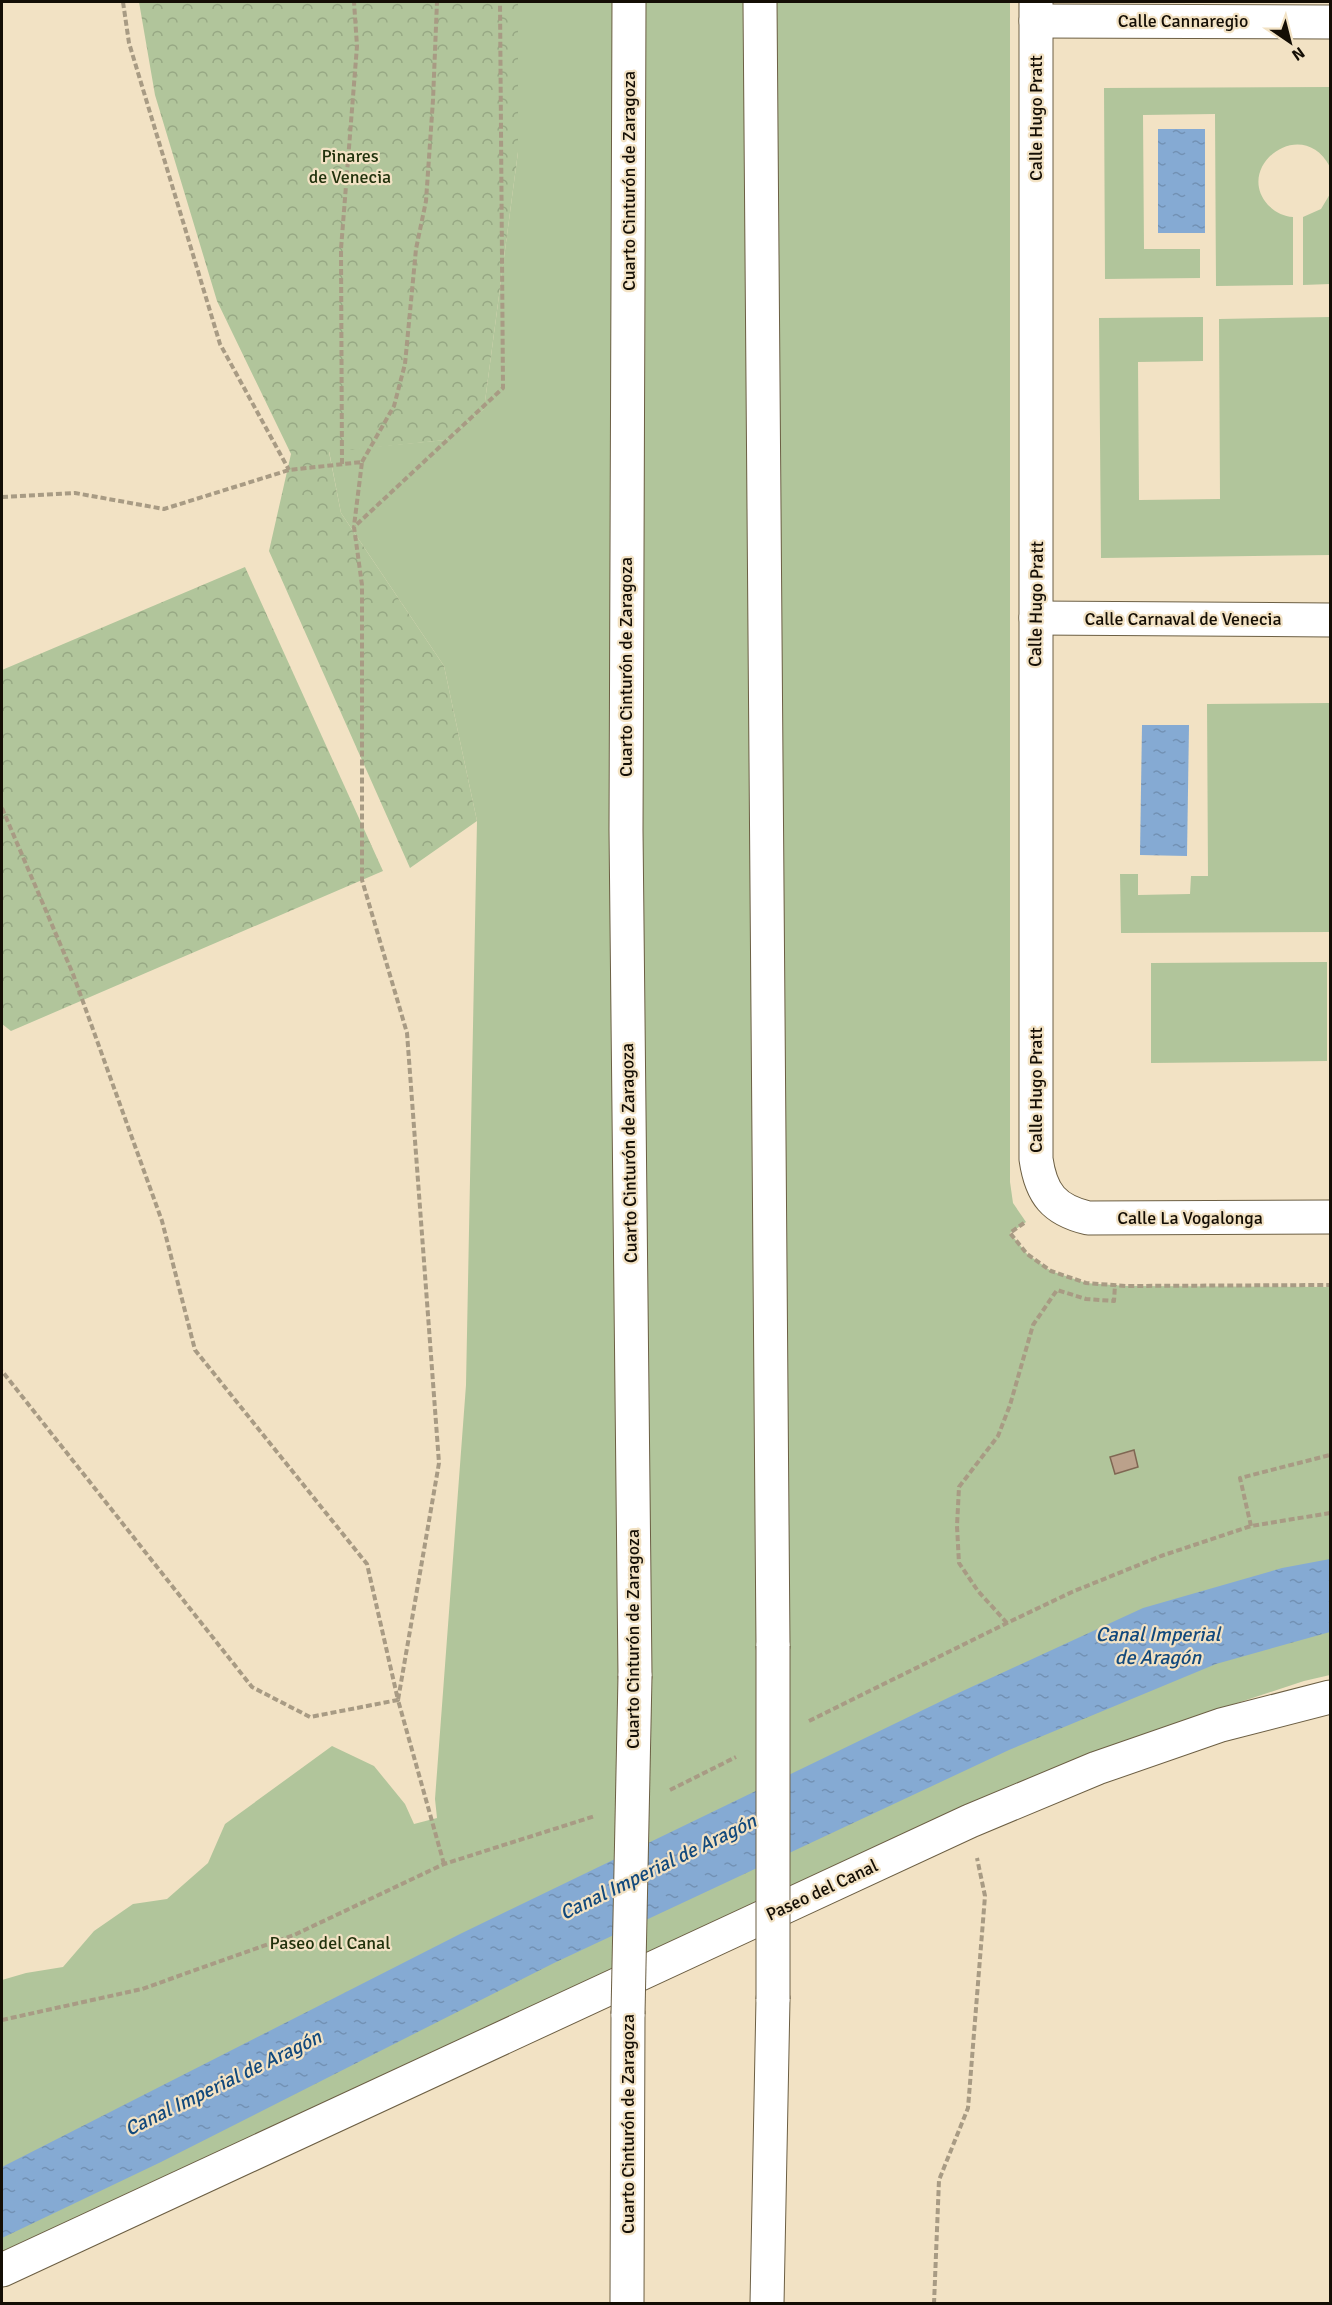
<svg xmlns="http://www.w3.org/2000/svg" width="1332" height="2305" font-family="Signika,sans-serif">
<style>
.green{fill:#b1c59b}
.forest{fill:url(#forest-crowns)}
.water{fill:url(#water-ripples)}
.building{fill:#bba18b;stroke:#7f6753;stroke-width:1.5}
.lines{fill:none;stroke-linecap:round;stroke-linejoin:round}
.minor-casing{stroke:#6c5f44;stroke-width:35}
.highway-casing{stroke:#6c5f44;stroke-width:35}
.path{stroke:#a89b84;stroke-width:4;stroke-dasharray:6 3;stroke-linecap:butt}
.minor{stroke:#fff;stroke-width:33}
.highway{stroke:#fff;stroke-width:33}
.highway-bridge-casing{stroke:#6c5f44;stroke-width:35;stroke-linecap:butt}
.highway-bridge{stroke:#fff;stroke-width:33}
.labels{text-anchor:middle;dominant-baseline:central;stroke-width:4.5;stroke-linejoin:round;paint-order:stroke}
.street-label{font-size:18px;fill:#140e05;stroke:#f2e2c4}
.park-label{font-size:18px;fill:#22320d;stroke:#f2e2c4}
.water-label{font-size:20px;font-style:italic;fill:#12497c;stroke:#f2e2c4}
</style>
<defs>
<pattern id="forest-crowns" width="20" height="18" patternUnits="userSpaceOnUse" patternTransform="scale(1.5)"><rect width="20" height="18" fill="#b1c59b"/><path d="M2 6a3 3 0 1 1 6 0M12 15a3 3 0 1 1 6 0" fill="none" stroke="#97a884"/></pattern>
<pattern id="water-ripples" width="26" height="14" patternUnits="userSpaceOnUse" patternTransform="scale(1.5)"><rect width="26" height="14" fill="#85aad3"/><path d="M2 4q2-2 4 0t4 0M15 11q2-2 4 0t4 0" fill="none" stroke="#7291b4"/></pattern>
</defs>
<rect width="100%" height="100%" fill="#f2e2c4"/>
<g class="green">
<path d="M518,2h492v1180l3,21 13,19 -16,11 17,21 24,17 35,12 40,3 204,1v388l-26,6 -112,37 -1190,536v-274l24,-7 37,-6 31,-36 39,-27 34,-5 41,-36 17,-39 107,-78 42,20 31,38 9,20 23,-6 -2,-19 31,-414 11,-564 -33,-155 -103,-153 -12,-62 117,-11 38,-31 34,-257z"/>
<path d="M1330,87v80c-27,-53 -97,-1 -62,38 7,7 15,11 25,12v68l-77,1 -1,-172 -72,1 1,134h56v29l-95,1 -1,-191z"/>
<path d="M1330,194v90l-27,1v-68l18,-8z"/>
<path d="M1203,317v44l-65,1 1,138 81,-1 -1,-180 111,-2v238l-229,3 -2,-240z"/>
<path d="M1330,703v229l-209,1 -1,-59h18v21l52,-1 1,-18h17l-1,-172z"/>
<path d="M1327,962v99l-176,2v-100z"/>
</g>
<g class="forest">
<path d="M139,2h379v150l-34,257 -38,31 -117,12 12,61 103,153 33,155 -67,47 -141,-317 22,-97 -74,-153 -62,-206z"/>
<path d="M245,567l138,304 -372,160 -9,-7v-354z"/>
</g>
<g class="water">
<rect x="1158" y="129" width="47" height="104"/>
<path d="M1142,725h47l-2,131 -47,-1z"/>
<path d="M1330,1559v73l-114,32 -207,86 -455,213 -393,199 -159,76v-71l458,-233 494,-239 189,-87 139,-40z"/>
</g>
<path class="building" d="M1134,1450l4,17 -23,7 -5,-17z"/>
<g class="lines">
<g class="minor-casing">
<g id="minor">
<path d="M1036,2v1157c5,35 18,51 52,59l242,-1"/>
<path d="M1036,21l294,1"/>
<path d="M1036,618l294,2"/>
<path d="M2,2270l968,-449 127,-53 124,-43 109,-28"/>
</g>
</g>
<g class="highway-casing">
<g id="highway">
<path d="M629,2l-3,828 9,846"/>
<path d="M760,2l13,1644"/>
<path d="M627,2304l1,-290"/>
<path d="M767,2304l6,-305"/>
</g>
</g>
<g class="path">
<path d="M123,2l6,41 91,301 69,126"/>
<path d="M362,462l32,-56 11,-42 11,-115 10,-48 7,-101 4,-98"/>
<path d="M342,464l-1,-215 16,-203 -3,-44"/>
<path d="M2,497l73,-4 89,16 125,-39 73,-8 -8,64"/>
<path d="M2,808l71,166 89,247 33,129 172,214 31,136 -88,17 -58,-30 -250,-316"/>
<path d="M1024,1223l-14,10 17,21 24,17 35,12 40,3 204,-1"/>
<path d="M1251,1526l-11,-48 90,-23"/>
<path d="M1007,1623l-29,-32 -19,-28 -2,-37 2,-39 39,-51 12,-31 23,-80 24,-35 29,9 28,2 1,-16"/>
<path d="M809,1721l198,-98 65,-31 89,-36 90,-30 79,-13"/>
<path d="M670,1790l66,-33"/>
<path d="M444,1864l-46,-164 41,-237 -32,-430 -45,-153v-295l-8,-58 149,-139 -3,-386"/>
<path d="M2,2020l140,-31 152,-54 150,-71 151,-48"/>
<path d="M934,2304l5,-124 29,-72 17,-212 -8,-38"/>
</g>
<use href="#minor" class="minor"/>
<use href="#highway" class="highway"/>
<g class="highway-bridge-casing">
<g id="highway-bridge">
<path d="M773,1646v353"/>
<path d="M628,2014l7,-338"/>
</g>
</g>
<use href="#highway-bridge" class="highway-bridge"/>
</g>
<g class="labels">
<g class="street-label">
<text x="1183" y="21">Calle Cannaregio</text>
<text transform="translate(1036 118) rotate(-90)">Calle Hugo Pratt</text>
<text transform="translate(629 181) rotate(-90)">Cuarto Cinturón de Zaragoza</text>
<text transform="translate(1036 604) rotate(-89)">Calle Hugo Pratt</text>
<text x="1183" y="619">Calle Carnaval de Venecia</text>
<text transform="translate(626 667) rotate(-90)">Cuarto Cinturón de Zaragoza</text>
<text transform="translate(1036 1090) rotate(-90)">Calle Hugo Pratt</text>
<text transform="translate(629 1153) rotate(-91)">Cuarto Cinturón de Zaragoza</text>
<text x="1190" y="1218">Calle La Vogalonga</text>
<text transform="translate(633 1639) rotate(-90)">Cuarto Cinturón de Zaragoza</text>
<text transform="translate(822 1890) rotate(-25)">Paseo del Canal</text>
<text transform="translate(628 2124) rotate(-90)">Cuarto Cinturón de Zaragoza</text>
</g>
<g class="park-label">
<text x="350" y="156">Pinares<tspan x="350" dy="21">de Venecia</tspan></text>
<text x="330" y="1943">Paseo del Canal</text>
</g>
<g class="water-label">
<text x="1158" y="1634">Canal Imperial<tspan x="1158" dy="23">de Aragón</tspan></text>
<text transform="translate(658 1867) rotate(-26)">Canal Imperial de Aragón</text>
<text transform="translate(223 2083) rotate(-26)">Canal Imperial de Aragón</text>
</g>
</g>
<rect width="1332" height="2305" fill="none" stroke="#140e05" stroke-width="6"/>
<g transform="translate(1290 42) rotate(145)" stroke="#f2e2c4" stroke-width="4.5" paint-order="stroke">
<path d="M0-4.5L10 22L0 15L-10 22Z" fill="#140e05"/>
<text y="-9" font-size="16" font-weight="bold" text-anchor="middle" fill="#140e05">N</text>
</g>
</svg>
